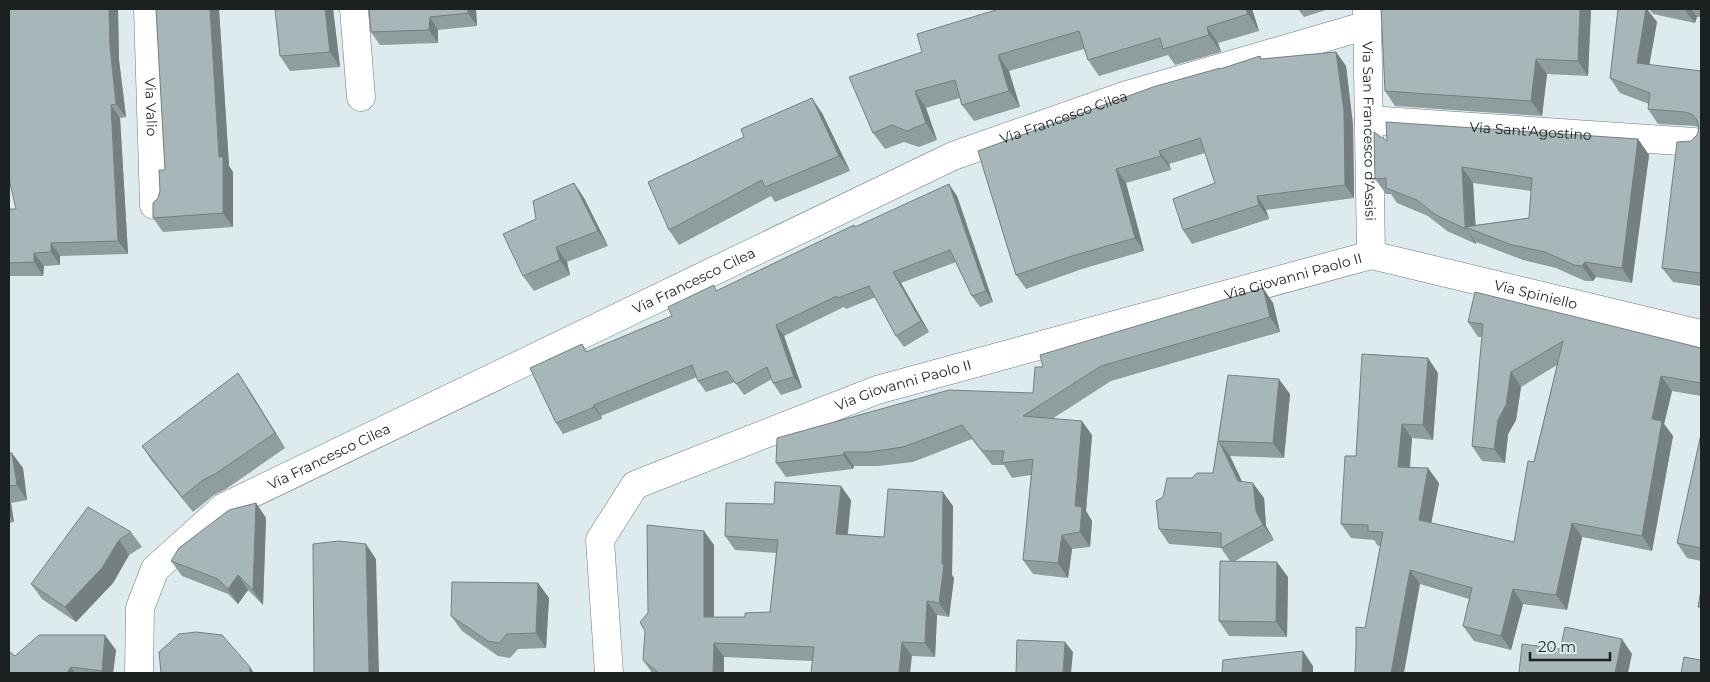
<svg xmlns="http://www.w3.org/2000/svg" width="1710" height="682" font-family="Montserrat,sans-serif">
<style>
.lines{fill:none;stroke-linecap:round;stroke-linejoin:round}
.minor-casing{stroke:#6c797d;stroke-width:29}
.minor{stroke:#fff;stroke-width:28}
.wall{fill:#909d9f;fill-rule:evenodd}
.shaded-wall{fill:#757f82}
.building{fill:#a7b6b9;stroke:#757f82;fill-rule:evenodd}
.labels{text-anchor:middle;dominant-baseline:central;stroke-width:4;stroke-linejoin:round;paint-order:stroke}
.street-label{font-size:14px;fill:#1b2021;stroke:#ddebef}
</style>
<rect width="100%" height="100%" fill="#ddebef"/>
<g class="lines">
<g class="minor-casing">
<g id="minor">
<path id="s1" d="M148,9l6,196"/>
<path d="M354,9l7,88"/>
<path id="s2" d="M1367,9l4,246"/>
<path id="s3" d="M1369,120l325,22"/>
<path id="s4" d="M139,673l1,-65 15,-39 69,-62 729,-351 171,-60 244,-71"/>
<path id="s5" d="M609,673l-9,-133 35,-55 242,-95 494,-135 330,79"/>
</g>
</g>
<use href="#minor" class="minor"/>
</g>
<g class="wall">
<path d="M9,9h109l1,51 7,57 -6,1 8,136 -68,2v9l-16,1 -1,10h-33l-1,-2v-65h7z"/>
<path d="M156,9h63l10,157 4,6v55l-70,5 -10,-14 12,-48z"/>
<path d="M333,9l7,58 -50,4 -10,-15z"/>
<path d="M369,9h107l1,17 -39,4v13l-58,2 -9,-13z"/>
<path d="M1252,9l7,22 -41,12 3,9 -46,13 -7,-10 -69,21 -11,-16 -4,-11 -75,22 11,36 -46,14 -12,-16 -2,-7 -34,10 11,32 -18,7 -15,-5 -19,7 -12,-16 49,-81 -5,-18z"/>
<path d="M1298,9h31l-25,8z"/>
<path d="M1591,9l-3,67 -41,-2 -5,42 -147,-10 -10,-15z"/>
<path d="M1618,9h29l10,13 -8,43 52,6v215l-28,-4 -11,-14 29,-127 6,-6 2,-7 -4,-2 -37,-2 -10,-15 1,-5 -29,-11 -10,-15z"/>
<path d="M1649,9h52v8h-4l-2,6 -42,-9z"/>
<path d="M1336,52l10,14 7,59 1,73 -88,12 3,9 -77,25 -9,-14 32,-47 -10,-30 -36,11 2,6 -45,13 18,68 -62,18 -56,20 -10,-14 -38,-124 242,-83 1,1 39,-13 2,3z"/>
<path d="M822,113l28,58 -75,31 -4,-6 -92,49 -10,-15 75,-93z"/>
<path d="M1638,139l11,16 -17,128 -36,-6 -3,4h-8l-29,-13 -33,-8 -47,-18v2l-29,-13 -19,-15 -31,-13 -6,-9h-5l-11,-15 12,-38zM1473,183l58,8 -2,27 -54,7z"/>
<path d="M574,183l10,15 24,48 -41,16 3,13 -36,16 -11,-15 13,-57z"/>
<path d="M957,196l36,106 -13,5 -8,-11 -16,-34 -55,21 28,49 -25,15 -8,-11 -20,-39 -30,12 -2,-2 -60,29 18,52 -21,7 -8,-12 -1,-4 -28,16 -9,-13 -29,10 -8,-11 -1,-4 -96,39 1,3 -39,15 -7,-11 26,-79 5,8 85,-36 46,-26 136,-65 2,2z"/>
<path d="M1263,288l10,15 7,29 -169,49 -59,38 40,16 -6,76 6,10 -2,26 -18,2 -4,29 -35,-4 -10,-14 8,-85 -19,3 -8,-13h-12l-20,-26 -59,23 -35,4h-24l-1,3 -67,8 -10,-14 257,-70 10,-26z"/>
<path d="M1468,322l233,26v48l-29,-5 -8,33 9,12 -21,115 -70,-14 -15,73 -44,-6 -12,46 -37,-9 -11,-15 6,-27 -49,-15 -55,44 15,-82h-2l-4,-6 -23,-2 -10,-14 15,-68 82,-83 -5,67 -21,-2 -2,30 29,15 -8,40 83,19 43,-177 -36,22 -5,33 -8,14 -3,29 -23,-2 -10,-15 10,-109h-4z"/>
<path d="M1228,375l62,19 -6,64 -54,-2 12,26 22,16 2,28 8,14 -39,21 53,16 -1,60 -58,-1 -10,-15 11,-60 -9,-13 -52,-4 -10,-15 4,-32 50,-24z"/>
<path d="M248,388l37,60 -59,41 -12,6 -21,17 -41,-51 -10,-15z"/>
<path d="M1701,434v127l-14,-3 -10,-15z"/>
<path d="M9,453l14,15 4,32 -16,3 3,19 -5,1z"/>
<path d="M851,500l-3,34 36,3 69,-31 -1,69 2,3 -5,39 -12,-2 -2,42 -23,-1 -100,5 -88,-4v16h-72l-9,-13 71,-115v72h31l25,-5 6,-59 -41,-3 -10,-14 49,-32z"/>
<path d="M256,503l10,15 -3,87 -15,-15 -10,14 -10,-10 -46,-18 -11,-15z"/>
<path d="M131,532l11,15 -13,8 -16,28 -37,39 -34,-23 -11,-15z"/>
<path d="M538,583l11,15 -3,50 -28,1 -8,9 -12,-2 -36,-25 -11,-15z"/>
<path d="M116,650l-3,23h-104l6,-17z"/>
</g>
<g class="shaded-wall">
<path d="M109,9h9l1,51 7,57 -10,-13 -6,-57z"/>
<path d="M210,9h9l10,157 4,6v55l-10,-14z"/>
<path d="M325,9h8l7,58 -10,-15z"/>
<path d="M468,9h8l1,17 -9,-13z"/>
<path d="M1246,9h6l7,22 -11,-17z"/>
<path d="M1580,9h11l-3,67 -10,-15z"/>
<path d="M1646,9h1l10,13 -10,56 -10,-15z"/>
<path d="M1684,9h7l6,8 -2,6z"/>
<path d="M430,17l8,13v13l-9,-13z"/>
<path d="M1207,27l11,16 3,9 -12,-17z"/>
<path d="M1336,52l10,14 7,59 1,73 -9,-13z"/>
<path d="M998,55l11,16 11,36 -11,-16z"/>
<path d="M1536,59l11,15 -5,42 -11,-15z"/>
<path d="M915,91l11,17 11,32 -11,-17z"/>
<path d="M812,98l10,15 28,58 -11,-15z"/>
<path d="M111,105l9,13 8,136 -10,-13z"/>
<path d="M1638,139l11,16 -17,128 -10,-15z"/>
<path d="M1159,151l10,13 2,6 -10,-14z"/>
<path d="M1462,167l11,16 3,48 -10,-4z"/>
<path d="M1116,169l10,14 18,68 -9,-13z"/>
<path d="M574,183l10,15 24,48 -10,-15z"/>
<path d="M949,184l8,12 36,106 -7,-11z"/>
<path d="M1257,196l9,14 3,9 -10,-14z"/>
<path d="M1465,227l11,15v2l-10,-15z"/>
<path d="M51,243l9,13v9l-9,-13z"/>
<path d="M556,247l11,15 3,13 -10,-15z"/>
<path d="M34,253l10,13 -1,10 -9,-14z"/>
<path d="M1585,262l11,15 -3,4 -11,-15z"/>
<path d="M893,272l8,11 28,49 -8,-11z"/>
<path d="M1263,288l10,15 7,29 -10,-15z"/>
<path d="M776,325l8,11 18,52 -8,-11z"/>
<path d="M1428,358l10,15 -5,67 -10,-15z"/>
<path d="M1511,372l10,15 -5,33 -8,14 -3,29 -11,-14 4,-29z"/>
<path d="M238,373l10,15 37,60 -10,-15z"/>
<path d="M1661,376l11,15 -8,33 9,12 -21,115 -10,-15 10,-117z"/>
<path d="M1279,379l11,15 -6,64 -11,-15z"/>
<path d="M594,405l7,11 1,3 -8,-12z"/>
<path d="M1082,421l10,14 -6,76 6,10 -2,26 -10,-15 -5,-26z"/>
<path d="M1402,424l10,14 -4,44 -10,-15z"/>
<path d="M1219,441l11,15 19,40 -11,-15z"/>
<path d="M844,452l10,14 -1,3 -10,-14z"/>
<path d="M12,453l11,15 4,32 -10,-15z"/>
<path d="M1428,468l11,15 -10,52 -10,-15z"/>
<path d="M1253,483l11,15 2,28 8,14 -11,-15 -7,-14z"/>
<path d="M841,486l10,14 -5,48 -10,-14z"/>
<path d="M943,492l10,14 -1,69 2,3 -5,39 -10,-14 3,-39z"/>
<path d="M9,499l2,4 3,19 -5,-7z"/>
<path d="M256,503l10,15 -3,87 -10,-15z"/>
<path d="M1572,523l10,14 -15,73 -11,-15z"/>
<path d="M704,531l10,14v86l-10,-14z"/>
<path d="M1062,535l10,14 -4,29 -10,-15z"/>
<path d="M119,540l10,15 -16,28 -37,39 -11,-15z"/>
<path d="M366,544l10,15 3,114h-10z"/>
<path d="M1277,562l11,15 -1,60 -11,-15z"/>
<path d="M1410,570l10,14 -16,89h-13z"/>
<path d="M238,575l10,15 -10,14 -10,-15z"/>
<path d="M538,583l11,15 -3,50 -10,-15z"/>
<path d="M1513,589l10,15 -12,46 -10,-14z"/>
<path d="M927,601l10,14 -2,42 -10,-14z"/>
<path d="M105,635l11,15 -3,23h-10l-1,-2z"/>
<path d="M1622,639l10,15 -4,19h-13z"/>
<path d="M902,642l10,14 -2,17h-11z"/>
<path d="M1065,642l8,10 -2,21h-8z"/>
<path d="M714,643l10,14v16h-11z"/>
<path d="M1303,651l10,15v7h-11z"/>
<path d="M71,667l4,6h-8z"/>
<path d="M250,667l4,6h-4z"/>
</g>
<g class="building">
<path d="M9,9h100l1,38 6,57 -5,1 7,136 -67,2v9l-17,1v9l-25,1v-54h7l-7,-30z"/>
<path d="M156,9h54l9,148h4v56l-70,5v-15l5,-5 2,-7 -1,-21h6z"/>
<path d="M275,9h50l5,43 -50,4z"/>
<path d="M369,9h99v4l-38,4 -1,13 -58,2z"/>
<path d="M999,9h247l2,5 -41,13 2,8 -46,14 -3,-11 -72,22 -9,-29 -81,24 11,36 -47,14 -7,-25 -40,11 11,32 -19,8 -15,-6 -19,8 -24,-56 73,-25 -5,-18z"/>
<path d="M1381,9h199l-2,52 -42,-2 -5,42 -146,-10z"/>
<path d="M1618,9h28l-9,54 64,8v202l-39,-5 15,-126 14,-1 6,-6 2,-7 -2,-8 -5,-6 -7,-2 -37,-3 2,-16 -40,-15z"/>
<path d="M1336,52l8,59 1,74 -88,11 2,9 -76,25 -10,-31 42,-16 -15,-45 -41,13 2,5 -45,13 19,69 -63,18 -56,19 -38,-124 175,-64 67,-19v1l40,-13 1,3z"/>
<path d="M812,98l27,58 -74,31 -3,-7 -93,50 -21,-48 96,-45 -3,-8z"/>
<path d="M1386,122l252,17 -16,129 -37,-6 -3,4 -8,-1 -29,-13 -33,-7 -47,-18 1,2 -30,-14 -19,-15 -31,-12v-10l-11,1 -1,-47 13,9zM1462,167l70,11 -3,40 -64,9z"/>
<path d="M574,183l24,48 -42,16 4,13 -37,16 -20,-42 33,-15 -3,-18z"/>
<path d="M949,184l37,107 -14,5 -22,-46 -57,22 28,49 -25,15 -27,-50 -31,12 -1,-2 -61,29 18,52 -21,6 -6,-16 -31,17 -9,-13 -29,10 -6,-16 -98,40v2l-38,16 -26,-55 52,-24 4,8 86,-36 -4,-9 46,-22 2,6 138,-66 1,2z"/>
<path d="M1263,288l7,29 -169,49 -78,50 59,5 -7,85 7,1 -2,25 -18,3 -4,28 -35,-3 10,-101 -31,4 2,-12h-22l-20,-26 -59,22 -35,5h-24l-1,3 -67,8 1,-25 172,-48 84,3 2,-26h8l-3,-12z"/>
<path d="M1475,292l226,56v35l-40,-7 -9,43 10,2 -20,115 -70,-13 -16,72 -43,-6 -12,47 -38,-10 9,-38 -62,-18 -19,103h-36l1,-27v-19l9,1 18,-96 -15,-1v-6l-27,-1 4,-68h11l6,-102 66,4 -5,67 -21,-1 -4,43 30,1 -9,52 95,22 14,-81 6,1 29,-121 -52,31 -5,33 -8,15 -4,29 -22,-3 11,-122 -15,-2z"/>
<path d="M238,373l37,60 -60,41 -12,6 -21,17 -40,-51z"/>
<path d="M1228,375l51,4 -6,64 -54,-2 19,40 15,2 3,28 7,14 -42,23v-15l-62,-4 -3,-28 7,-4 4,-19h25l5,-5h16z"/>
<path d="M1701,434v114l-24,-5z"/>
<path d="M9,453h3l5,32 -8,1z"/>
<path d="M775,482l66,4 -5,48 48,3 4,-48 55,3 -1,72h2l-5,39 -12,-2 -2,42 -23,-1 -3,31h-88l3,-26 -100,-4 -1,30h-54l-16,-13 2,-29 -5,-9 8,-9 -1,-88 57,6v86h41v-4l25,-1 8,-72 -53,-4 1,-33 48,1z"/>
<path d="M256,503l-3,87 -15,-15 -10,14 -10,-10 -47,-18 8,-13 50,-38z"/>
<path d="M88,507l43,25 -12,8 -17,28 -37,39 -34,-23z"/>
<path d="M339,541l27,3 3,129h-55l-1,-129z"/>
<path d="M1220,561l57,1 -1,60 -57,-1z"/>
<path d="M452,582l86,1 -2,50 -29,1 -8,9 -11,-2 -37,-25z"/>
<path d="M1701,590v17h-3z"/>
<path d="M1565,627l57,12 -7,34h-96l3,-29 38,5z"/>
<path d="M196,632l26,3 28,32v6h-89l-2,-21 20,-18z"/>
<path d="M39,635h66l-3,36 -31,-4 -4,6h-58v-22l6,5z"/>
<path d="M1017,640l48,2 -2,31h-47z"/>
<path d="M1303,651l-1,22h-80l1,-13z"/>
<path d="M1684,657l17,3v13h-20z"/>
</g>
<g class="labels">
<g class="street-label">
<text stroke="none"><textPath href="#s1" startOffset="98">Via Valio</textPath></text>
<text stroke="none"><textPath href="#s4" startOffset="1126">Via Francesco Cilea</textPath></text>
<text stroke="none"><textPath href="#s3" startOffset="162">Via Sant'Agostino</textPath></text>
<text stroke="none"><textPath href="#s2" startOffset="122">Via San Francesco d'Assisi</textPath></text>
<text stroke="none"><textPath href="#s5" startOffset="890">Via Giovanni Paolo II</textPath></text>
<text stroke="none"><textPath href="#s4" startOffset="721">Via Francesco Cilea</textPath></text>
<text stroke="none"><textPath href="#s5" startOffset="1140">Via Spiniello</textPath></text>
<text stroke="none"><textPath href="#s5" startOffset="485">Via Giovanni Paolo II</textPath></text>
<text stroke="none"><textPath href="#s4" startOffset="316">Via Francesco Cilea</textPath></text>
</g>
</g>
<rect width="1710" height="682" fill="none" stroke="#1b2021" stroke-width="20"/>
<path d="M1530 652v8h80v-8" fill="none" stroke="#1b2021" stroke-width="2.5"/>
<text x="1538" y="652" font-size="15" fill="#1b2021" stroke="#ddebef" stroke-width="4" paint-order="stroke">20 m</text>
</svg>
